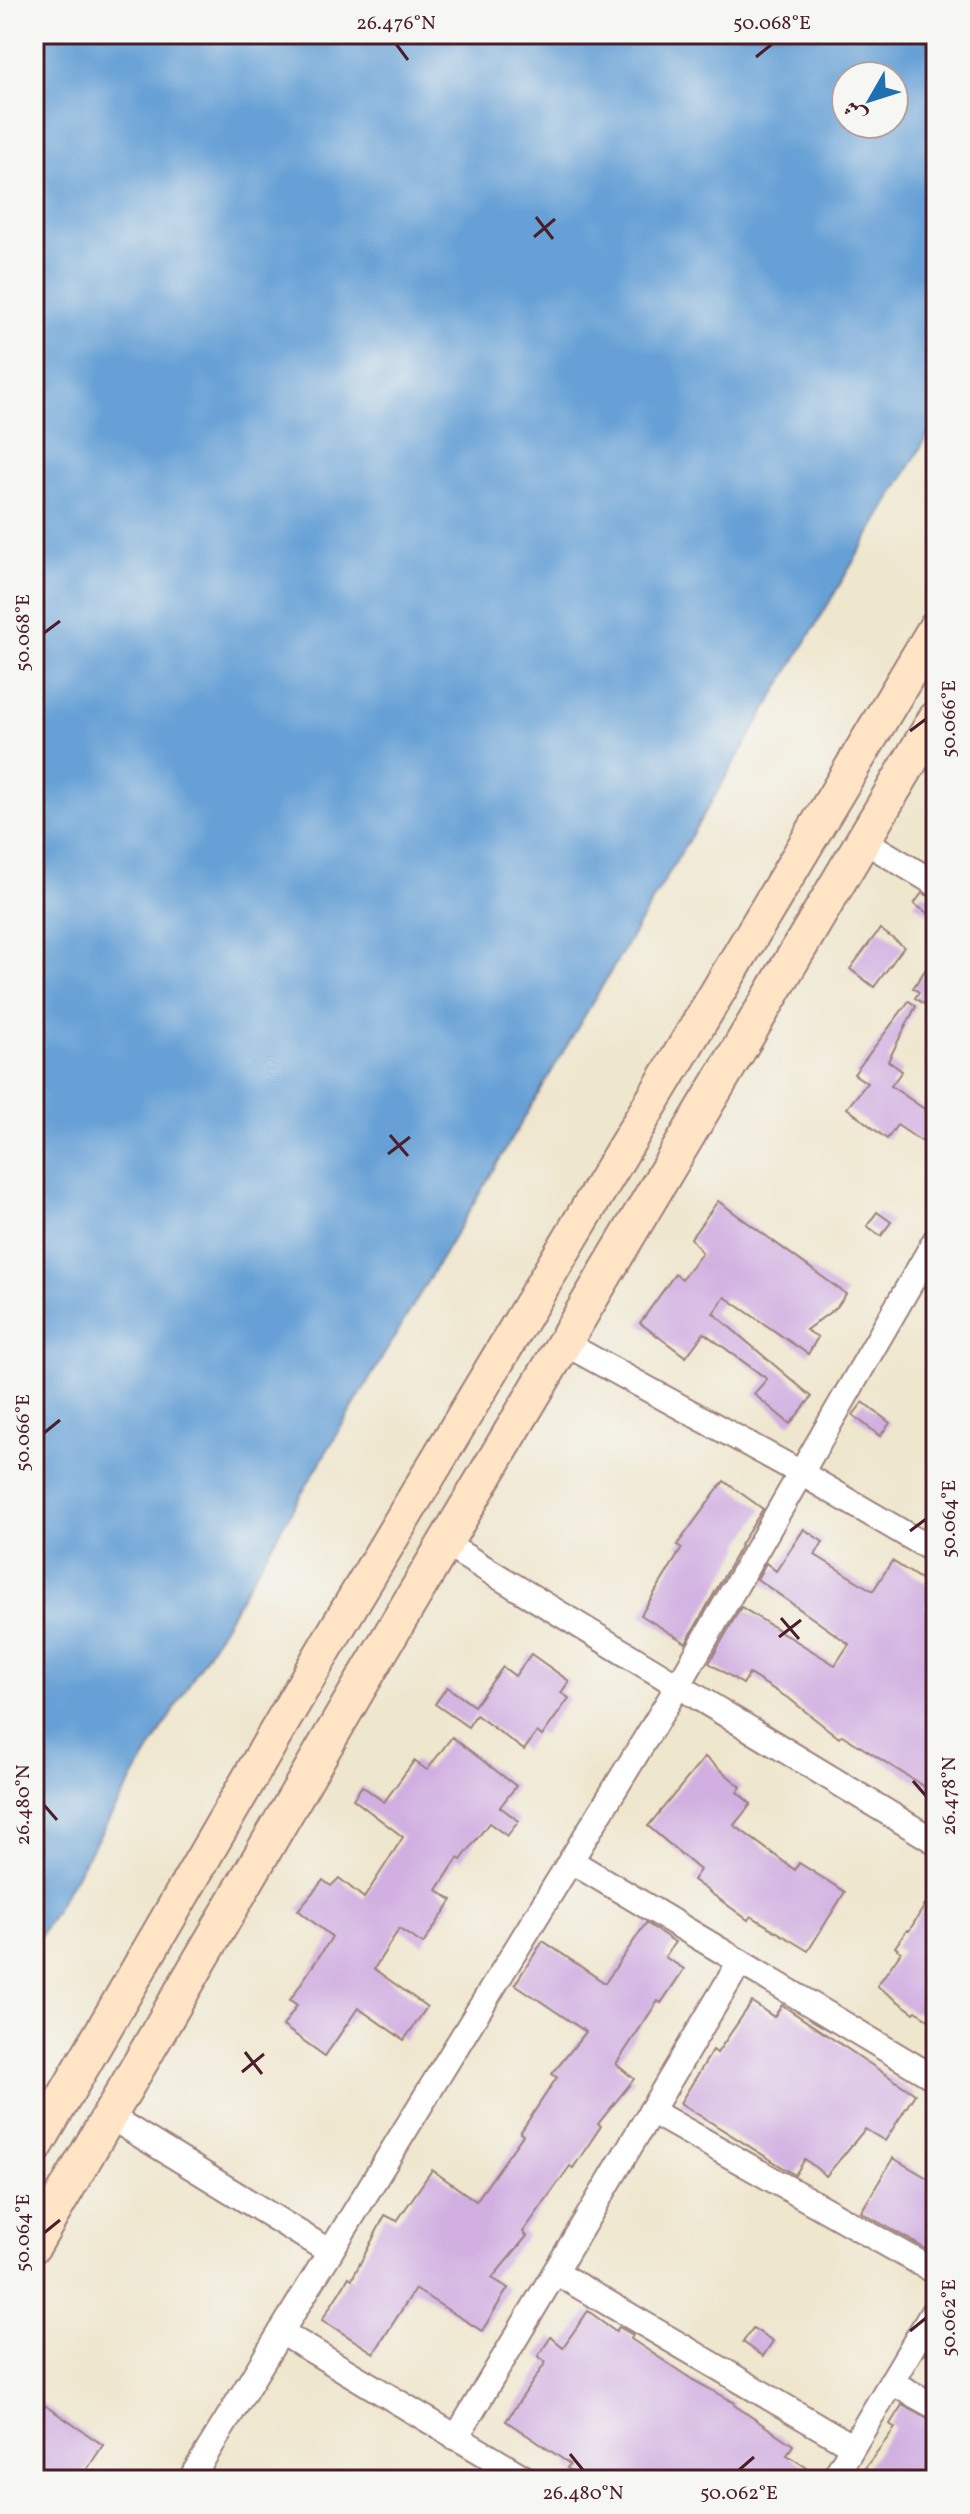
<svg xmlns="http://www.w3.org/2000/svg" width="970" height="2514" font-family="Vollkorn,Amiri,serif">
<style>
.water{fill:#66a0d6;stroke:#586080;stroke-width:2;fill-rule:evenodd}
.building{fill:#d1b0e1}
.lines{fill:none;stroke-linecap:round;stroke-linejoin:round}
.street-casing{stroke:#9c827c;stroke-width:28}
.secondary-casing{stroke:#9c827c;stroke-width:38}
.street{stroke:#fff;stroke-width:24}
.secondary{stroke:#ffe4c6;stroke-width:34}
.ticks{fill:none;stroke:#4a1f2b;stroke-width:3}
.neatline{fill:none;stroke:#4a1f2b;stroke-width:3}
.ticks-label{font-size:20px;text-anchor:middle;fill:#4a1f2b}
</style>
<rect width="100%" height="100%" fill="#f6f6f2"/>
<filter id="ink" filterUnits="userSpaceOnUse"><feTurbulence type="fractalNoise" baseFrequency=".0125" numOctaves="2"/><feDisplacementMap in="SourceGraphic" scale="16" xChannelSelector="R" yChannelSelector="G"/><feConvolveMatrix kernelMatrix="1 2 1 2 8 2 1 2 1" color-interpolation-filters="sRGB"/></filter>
<filter id="wash" filterUnits="userSpaceOnUse"><feTurbulence type="fractalNoise" baseFrequency=".006" numOctaves="4" result="noise"/><feDisplacementMap in="SourceGraphic" scale="32" xChannelSelector="R" yChannelSelector="G"/><feGaussianBlur stdDeviation="1.8" result="paint"/><feColorMatrix in="noise" values="0 0 0 0 0 0 0 0 0 0 0 0 0 0 0 0 0 1.4 0 .05"/><feComposite in="paint" operator="in"/></filter>
<g filter="url(#wash)">
<rect width="100%" height="100%" fill="#efe6ce"/>
<path class="water" d="M34,34h890l12,22v366l-902,1524zM846,76h48v48h-48z"/>
<g id="blocks">
<g class="building">
<path d="M922,893l14,6v6l-7,9 -15,-10z"/>
<path d="M880,929l24,18 -30,40 -24,-18z"/>
<path d="M936,954v58l-21,-14 4,-6 -6,-4z"/>
<path d="M909,1001l7,5 -28,55 14,10 -11,15 45,31v34l-39,-26 -10,14 -40,-31 20,-25 -13,-9z"/>
<path d="M718,1201l128,93 -9,13 -31,23 12,7 -10,17 -83,-57 -12,16 99,84 -22,27 -36,-30 13,-15 -63,-46 -18,24 -46,-34 35,-49 7,5 20,-26 -11,-15z"/>
<path d="M877,1212l14,10 -10,14 -14,-10z"/>
<path d="M863,1402l27,21 -10,13 -27,-21z"/>
<path d="M724,1481l39,28 -23,36 1,1 -55,97 -45,-28 41,-67 -5,-3z"/>
<path d="M804,1529l19,13 -8,13 58,36 19,-30 44,28 -11,17 11,7v181l-94,-59 -3,3 -48,-38 -42,-26 -6,10 -34,-21 32,-56 94,58 14,-21 -92,-65 9,-16 10,8z"/>
<path d="M531,1654l38,27 -8,12 8,5 -27,38 -5,-4 -13,18 -48,-35 -8,12 -33,-23 12,-17 27,19 29,-39 12,9z"/>
<path d="M452,1737l64,49 -16,21 19,14 -12,15 -18,-13 -28,37 -3,-2 -21,32 15,10 -29,44 -24,-15 -25,40 53,38 -23,33 -46,-32 -33,48 -42,-30 14,-21 -7,-5 42,-63 -34,-27 25,-30 8,6 8,-8 25,20 39,-61 -50,-38 9,-13 22,16 30,-41 13,9z"/>
<path d="M705,1757l36,30 -4,5 14,12 -17,21 61,45 4,-7 46,29 -37,59 -57,-35 -3,4 -55,-40 7,-10 -52,-44z"/>
<path d="M936,1887v138l-20,-14 -2,2 -37,-27 24,-34 -6,-5 12,-17 2,1z"/>
<path d="M646,1923l29,19 -10,15 19,12 -23,34 -3,-2 -42,63 18,15 -36,45 3,2 -28,42 -3,-2 -47,66 4,4 -35,42 16,10 -26,43 -67,-42 -41,64 -52,-33 27,-43 3,2 33,-64 12,6 35,-51 44,31 47,-66 -3,-2 37,-56 -5,-3 34,-42 -71,-48 28,-43 62,42z"/>
<path d="M752,2002l22,15 8,-12 133,89 -30,47 -20,-12 -39,47 -21,-17 -10,16 -115,-72 33,-53 4,3z"/>
<path d="M893,2158l43,25v50l-10,16 -65,-37z"/>
<path d="M588,2311l28,20 3,-4 14,8 -2,4 62,41 42,23 -1,2 59,40 -6,10 22,14 -7,11h-216l-19,-12 3,-4 -64,-43 40,-59 -8,-6 13,-19 12,10z"/>
<path d="M753,2328l20,13 -10,15 -20,-14z"/>
<path d="M40,2402l63,43 -23,35h-46v-69z"/>
<path d="M902,2405l34,17v46l-8,12h-72l39,-52 -5,-4z"/>
</g>
</g>
</g>
<g filter="url(#ink)">
<use href="#blocks" fill-opacity="0" stroke="#9c827c" stroke-width="2"/>
<g class="lines">
<g class="street-casing">
<g id="street">
<path d="M863,840l73,44"/>
<path d="M564,1343l237,130 135,79"/>
<path d="M445,1544l491,298"/>
<path d="M571,1861l365,218"/>
<path d="M651,2111l285,161"/>
<path d="M109,2116l221,136"/>
<path d="M555,2272l297,174"/>
<path d="M281,2332l247,148"/>
<path d="M891,2382l45,25"/>
<path d="M456,2438l284,-476"/>
<path d="M190,2480l488,-794 258,-447"/>
<path d="M833,2480l103,-173"/>
</g>
</g>
<g class="secondary-casing">
<g id="secondary">
<path d="M34,2149l290,-499 612,-1023"/>
<path d="M34,2245l323,-554 579,-973"/>
</g>
</g>
<use href="#street" class="street"/>
<use href="#secondary" class="secondary"/>
</g>
</g>
<path class="ticks" d="M396,44l12,16M756,57l16,-13M536,217l17,22M534,237l21,-18M44,633l16,-12M910,731l16,-12M390,1135l18,21M388,1154l22,-17M44,1433l16,-13M910,1531l16,-12M781,1618l18,21M779,1637l22,-17M913,1781l13,15M44,1805l13,15M245,2052l17,22M242,2072l22,-18M44,2233l16,-13M910,2331l16,-13M570,2454l13,16M739,2470l15,-13"/>
<rect width="970" height="2514" fill="none" stroke="#f6f6f2" stroke-width="88"/>
<g transform="translate(870 100) rotate(231)"><circle r="38" fill="#f6f6f2" stroke="#b1a0a2" stroke-width="2"/>
<path d="M0-6L14 30L0 20L-14 30Z" fill="#1f6fb2"/>
<text y="-12" font-size="22" font-weight="bold" text-anchor="middle" fill="#4a1f2b">ش</text>
</g>
<rect x="44" y="44" width="882" height="2426" class="neatline"/>
<g class="ticks-label">
<text x="396" y="29">26.476°N</text>
<text x="772" y="29">50.068°E</text>
<text transform="translate(22 633) rotate(-90)" y="7">50.068°E</text>
<text transform="translate(948 719) rotate(-90)" y="7">50.066°E</text>
<text transform="translate(22 1433) rotate(-90)" y="7">50.066°E</text>
<text transform="translate(948 1519) rotate(-90)" y="7">50.064°E</text>
<text transform="translate(948 1796) rotate(-90)" y="7">26.478°N</text>
<text transform="translate(22 1805) rotate(-90)" y="7">26.480°N</text>
<text transform="translate(22 2233) rotate(-90)" y="7">50.064°E</text>
<text transform="translate(948 2318) rotate(-90)" y="7">50.062°E</text>
<text x="583" y="2499">26.480°N</text>
<text x="739" y="2499">50.062°E</text>
</g>
</svg>
